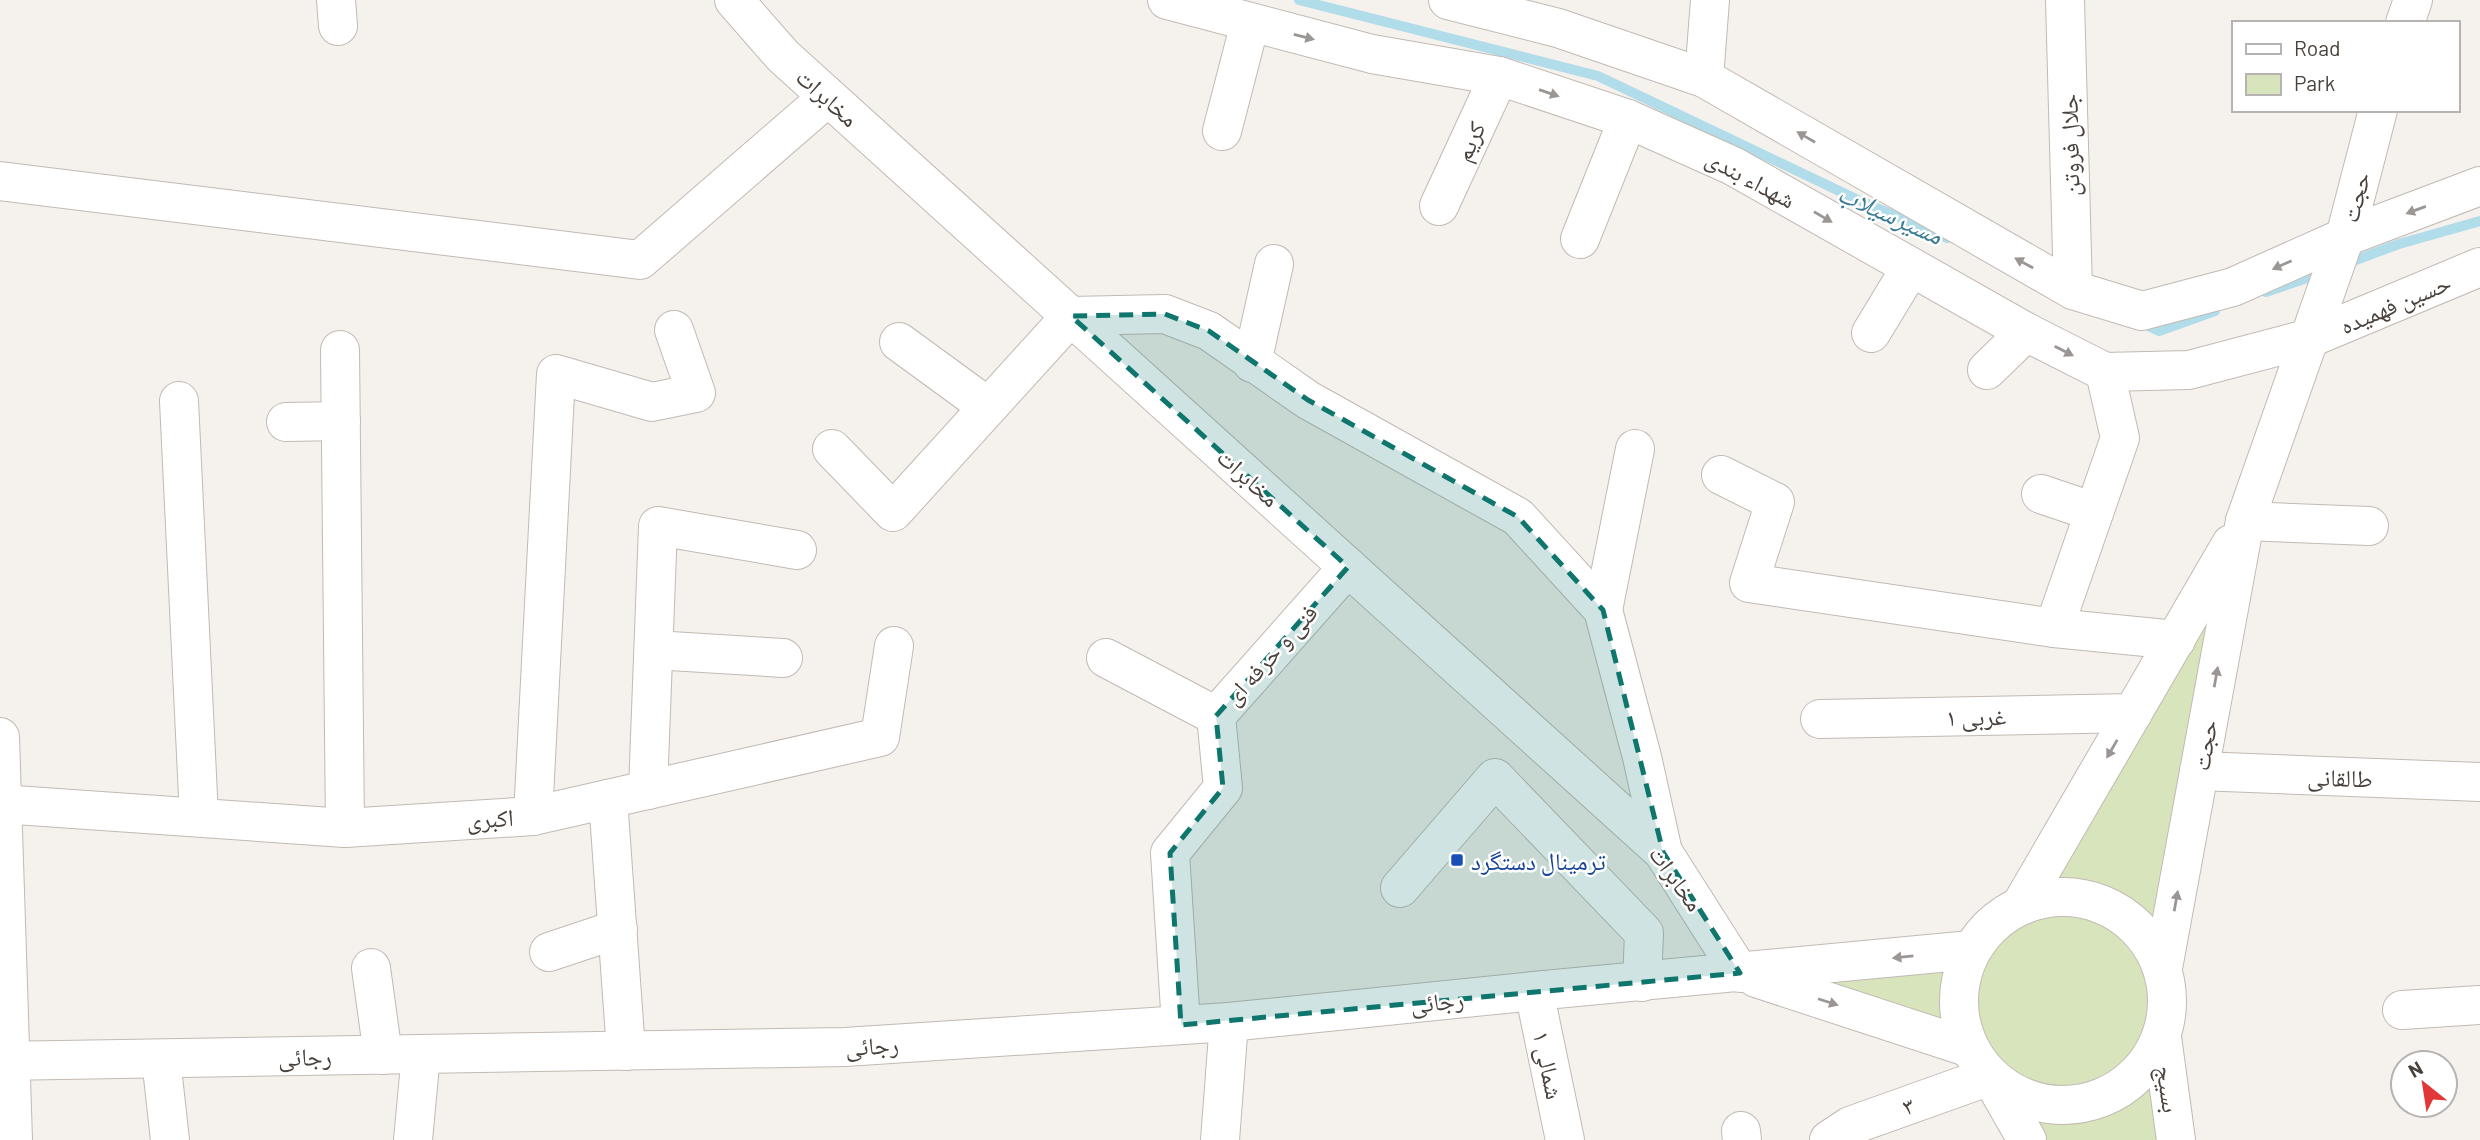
<svg xmlns="http://www.w3.org/2000/svg" width="2480" height="1140" font-family="Barlow,'Noto Naskh Arabic',sans-serif">
<style>
.green{fill:#d8e4bb}
.lines{fill:none;stroke-linecap:round;stroke-linejoin:round}
.stream{stroke:#b1dce9;stroke-width:10}
.minor-casing{stroke:#c2bab3;stroke-width:40}
.minor{stroke:#fff;stroke-width:38}
.oneway{fill:#9b9693}
.marked{fill:#0f766e;fill-opacity:0.2;stroke:#0f766e;stroke-width:5;stroke-dasharray:14 9;stroke-linejoin:round}
.transit-dot{fill:#1a4fb4;stroke:#fff;stroke-width:2.5}
.labels{text-anchor:middle;dominant-baseline:central;stroke-width:5;stroke-linejoin:round;paint-order:stroke}
.street-label{font-size:24px;fill:#49413b;stroke:#fff}
.transit-label{font-size:24px;fill:#164399;stroke:#fff;text-anchor:start}
.water-label{font-size:26px;font-style:italic;fill:#387b93;stroke:#fff}
</style>
<rect width="100%" height="100%" fill="#f5f1ed"/>
<g class="green">
<path d="M2225,574l-68,363c-8,-9 -16,-23 -26,-29 -26,-18 -55,-22 -85,-21z"/>
<circle cx="2065" cy="1000" r="91"/>
<path d="M1964,957c-13,31 -13,50 -4,82l-193,-63z"/>
<path d="M2156,1073l10,67h-126l-21,-33 37,9 36,-3 35,-14z"/>
</g>
<g class="lines">
<g class="stream">
<path d="M1299,0l299,76 258,123 91,39"/>
<path d="M2345,264l54,-20 81,-23"/>
<path d="M2266,292l58,-20"/>
<path d="M2142,323l17,8 56,-20"/>
</g>
<g class="minor-casing">
<g id="minor">
<path d="M336,0l2,26"/>
<path d="M734,0l49,56 880,796 77,121"/>
<path d="M1167,0l205,54 127,22 129,43 105,47 293,166 79,40 84,-2 121,-32 170,-71"/>
<path d="M1448,0l110,28 146,50 369,212 69,21 91,-24 112,-50 135,-51"/>
<path d="M2065,0l8,290"/>
<path d="M2405,23l8,-23"/>
<path d="M1704,78l6,-78"/>
<path d="M1222,131l28,-108"/>
<path d="M0,181l640,79 188,-163"/>
<path d="M1439,206l60,-130"/>
<path d="M1580,239l48,-120"/>
<path d="M1871,333l40,-66"/>
<path d="M899,342l89,65"/>
<path d="M340,350l5,478"/>
<path d="M1252,363l22,-99"/>
<path d="M1987,370l39,-38"/>
<path d="M179,401l20,416"/>
<path d="M286,422l55,-1"/>
<path d="M832,449l61,63 178,-196 94,-2 44,17 99,69 210,117 85,93 39,147 21,95"/>
<path d="M1721,475l54,27 -26,81 305,45 122,12"/>
<path d="M2041,494l53,18"/>
<path d="M2245,521l124,5"/>
<path d="M1603,610l32,-161"/>
<path d="M2054,628l66,-190 -15,-66"/>
<path d="M654,650l129,8"/>
<path d="M1106,658l110,58"/>
<path d="M1820,719l313,-6"/>
<path d="M0,737l13,403"/>
<path d="M2199,771l281,11"/>
<path d="M648,790l10,-264 139,24"/>
<path d="M608,799l18,252"/>
<path d="M0,804l345,24 188,-12 347,-79 14,-91"/>
<path d="M533,816l23,-442 96,28 44,-9 -22,-63"/>
<path d="M1400,888l95,-110 149,155 -2,49"/>
<circle cx="2063" cy="1001" r="104"/>
<path d="M2021,905l210,-361"/>
<path d="M549,952l69,-23"/>
<path d="M371,968l12,87"/>
<path d="M2163,968l82,-447 100,-284 33,-127"/>
<path d="M1756,978l214,70"/>
<path d="M1534,991l31,149"/>
<path d="M2402,1010l78,-5"/>
<path d="M1181,1025l-11,-172 53,-65 -7,-72 132,-149"/>
<path d="M2162,1037l14,103"/>
<path d="M161,1059l9,81"/>
<path d="M0,1061l845,-14 384,-25 305,-31 437,-41"/>
<path d="M1991,1077l36,63"/>
<path d="M1741,1131l1,9"/>
<path d="M413,1140l8,-86"/>
<path d="M1220,1140l9,-118"/>
<path d="M1829,1140l21,-14 140,-50"/>
</g>
</g>
<use href="#minor" class="minor"/>
</g>
<defs><path id="oneway-solid" d="M-6-.8H1V-3.2L6.5 0L1 3.2V.8H-6Z" transform="scale(1.75)"/></defs>
<g class="oneway">
<use href="#oneway-solid" transform="translate(1304 37) rotate(14)"/>
<use href="#oneway-solid" transform="translate(1549 93) rotate(19)"/>
<use href="#oneway-solid" transform="translate(1806 137) rotate(-150)"/>
<use href="#oneway-solid" transform="translate(2416 210) rotate(160)"/>
<use href="#oneway-solid" transform="translate(1823 217) rotate(30)"/>
<use href="#oneway-solid" transform="translate(2024 263) rotate(-151)"/>
<use href="#oneway-solid" transform="translate(2282 265) rotate(156)"/>
<use href="#oneway-solid" transform="translate(2064 351) rotate(27)"/>
<use href="#oneway-solid" transform="translate(2216 677) rotate(-80)"/>
<use href="#oneway-solid" transform="translate(2112 749) rotate(120)"/>
<use href="#oneway-solid" transform="translate(2176 901) rotate(-80)"/>
<use href="#oneway-solid" transform="translate(1903 957) rotate(174)"/>
<use href="#oneway-solid" transform="translate(1828 1002) rotate(18)"/>
</g>
<path class="marked" d="M1165,314l44,17 99,69 210,117 85,93 60,242 77,121 -559,52 -11,-172 53,-65 -7,-72 132,-149 -277,-251z"/>
<rect class="transit-dot" x="1450" y="853" width="14" height="14" rx="3.5"/>
<g class="labels">
<g class="street-label">
<text transform="translate(828 97) rotate(42)">مخابرات</text>
<text transform="translate(1469 141) rotate(-65)">کریم</text>
<text transform="translate(2069 145) rotate(-91)">جلال فروتن</text>
<text transform="translate(1751 178) rotate(28)">شهداء بندی</text>
<text transform="translate(2355 197) rotate(-75)">حجت</text>
<text transform="translate(2395 303) rotate(-23)">حسین فهمیده</text>
<text transform="translate(1249 477) rotate(42)">مخابرات</text>
<text transform="translate(1270 654) rotate(-48)">فنی و حرفه ای</text>
<text transform="translate(1976 716) rotate(-1)">۱ غربی</text>
<text transform="translate(2204 745) rotate(-80)">حجت</text>
<text transform="translate(2340 777) rotate(2)">طالقانی</text>
<text transform="translate(490 818) rotate(-4)">اکبری</text>
<text transform="translate(1677 878) rotate(54)">مخابرات</text>
<text transform="translate(1437 1001) rotate(-6)">رجائی</text>
<text transform="translate(872 1045) rotate(-3)">رجائی</text>
<text transform="translate(305 1056) rotate(-1)">رجائی</text>
<text transform="translate(1549 1065) rotate(78)">۱ شمالی</text>
<text transform="translate(2169 1089) rotate(82)">بسیج</text>
<text transform="translate(1908 1105) rotate(-20)">۳</text>
</g>
<g class="transit-label">
<text x="1471" y="860">ترمینال دستگرد</text>
</g>
<g class="water-label">
<text transform="translate(1891 213) rotate(24)">مسیرسیلاب</text>
</g>
</g>
<rect x="2232" y="21" width="228" height="91" fill="#ffffff" stroke="#b6b3b1" stroke-width="2"/>
<rect x="2246" y="44" width="35" height="10" fill="#ffffff" stroke="#b6b3b1" stroke-width="2"/>
<text x="2294" y="56" font-size="21" fill="#49413b">Road</text>
<rect x="2246" y="74" width="35" height="21" fill="#d8e4bb" stroke="#b6b3b1" stroke-width="2"/>
<text x="2294" y="91" font-size="21" fill="#49413b">Park</text>
<g transform="translate(2424 1084) rotate(330)"><circle r="33" fill="#ffffff" stroke="#b6b3b1" stroke-width="2"/>
<path d="M0-5L12 26L0 18L-12 26Z" fill="#e23739"/>
<text y="-10" font-size="19" font-weight="bold" text-anchor="middle" fill="#49413b">N</text>
</g>
</svg>
